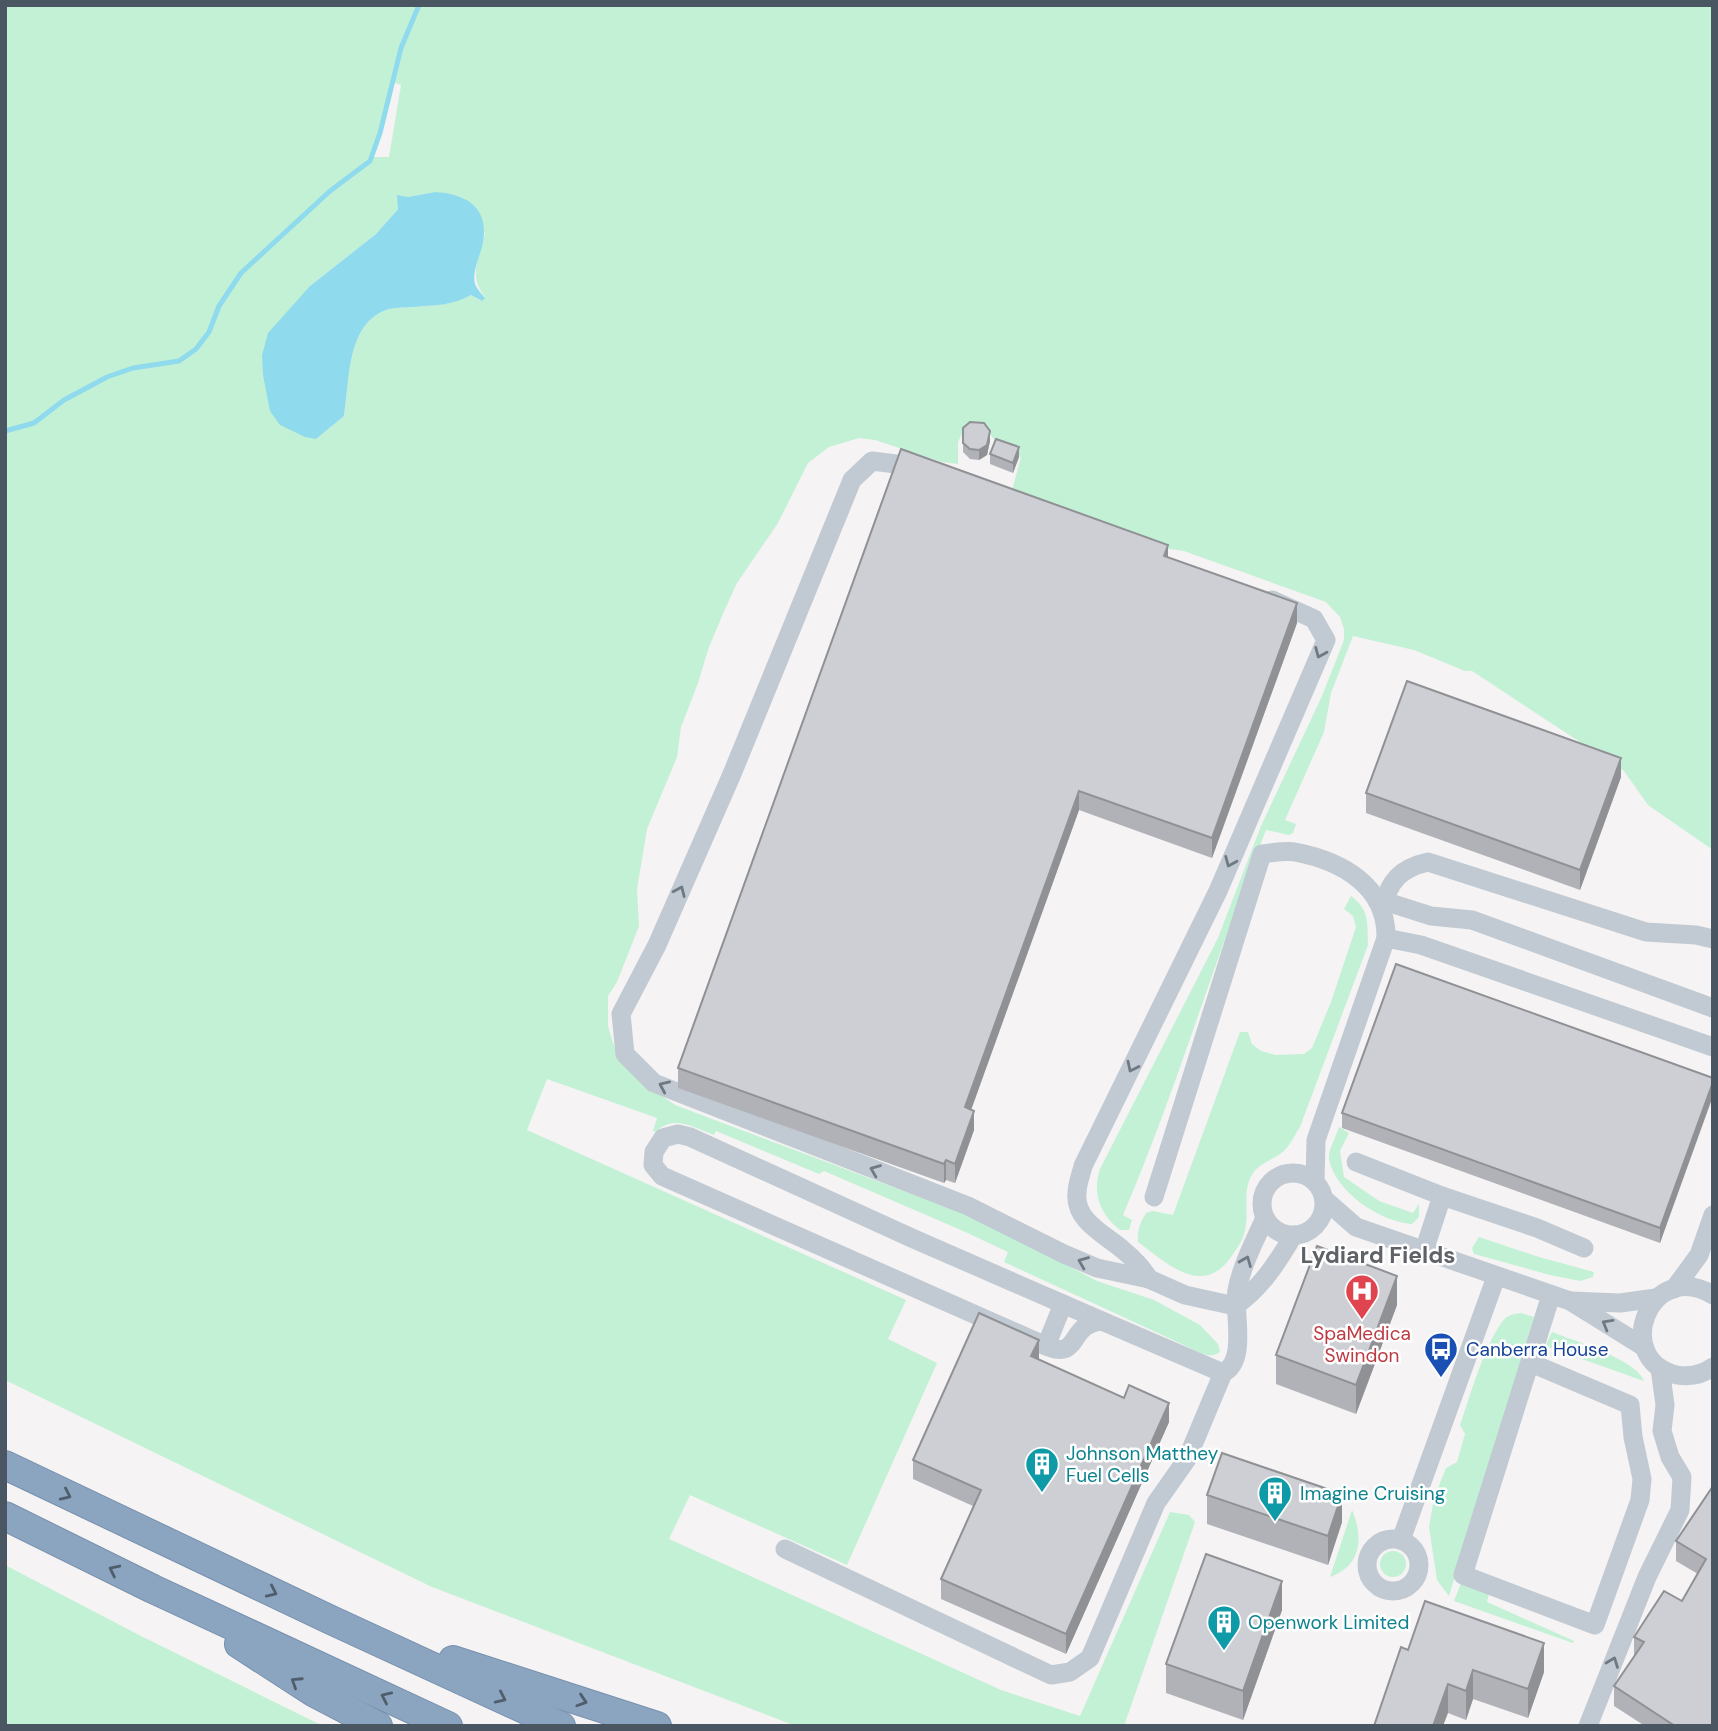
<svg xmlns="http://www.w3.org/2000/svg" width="1718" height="1731" font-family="'DM Sans',sans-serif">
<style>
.green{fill:#c3f1d5;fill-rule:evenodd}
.water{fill:#90daee}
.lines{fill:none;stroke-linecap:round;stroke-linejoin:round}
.stream{stroke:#90daee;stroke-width:5}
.highway-casing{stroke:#7690ad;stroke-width:30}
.minor{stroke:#c1cad2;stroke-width:19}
.highway{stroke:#8ba5c1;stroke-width:28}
.wall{fill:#b0b2b7}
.shaded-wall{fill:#909195}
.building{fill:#cdcfd5;stroke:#909195;stroke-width:2}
.oneway{stroke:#6e7983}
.oneway2{stroke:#505e6b}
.labels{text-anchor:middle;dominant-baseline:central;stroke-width:5;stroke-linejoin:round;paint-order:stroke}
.health-label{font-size:19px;fill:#be3a42;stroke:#fff}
.transit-label{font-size:19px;fill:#164399;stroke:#fff;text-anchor:start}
.culture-label{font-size:19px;fill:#0d838f;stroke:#fff;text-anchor:start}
.quarter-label{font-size:23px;font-weight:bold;fill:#5f6368;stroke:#fff}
</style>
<rect width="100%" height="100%" fill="#f5f3f3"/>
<g class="green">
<path d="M5,5h1708v845l-65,-45 -24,-34 -152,-100h-7l-51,-21 -61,-14 -22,57 -7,39 -39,88 11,4 -3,9 -4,2 -23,-5c-51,127 -89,259 -143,385l9,5 -3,10h-9c-20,-16 -28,-36 -20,-61l118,-231 43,-112 61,-130 22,-56v-11l-4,-12 -14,-15 -142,-51 -21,-3 -152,-54 10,-37 -21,-9 -10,-14 -11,-7 -16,5 -5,10v22l-16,-2 -67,-22 -16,-2 -30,9 -21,16 -30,60 -41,60 -12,26 -16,38 -11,36 -17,44 -4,30 -30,72 -10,60 2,37 -22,56 -9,14v30l5,17 12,19 22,24 28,19 282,106 68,32 72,38 57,19 46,25 18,19 2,8c-11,8 -23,-1 -34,-6l-182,-84 4,-10 -47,-22 -137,-59 -5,3 -103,-43 -2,4c-21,-8 -41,-21 -58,-3l-3,-1 4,-13 -110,-39 -20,51 379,170 -18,39 49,24 -90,202 -157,-70 -21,44 332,151 79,26 90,-204 19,3 6,7 -71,204h-328l-364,-139 -427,-207zM393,82l8,3 -12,72h-18l4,-6zM435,192l50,41c-5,25 -18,42 0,64l-4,4 -10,-6c-19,10 -36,10 -58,12 -8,1 -19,0 -27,3 -40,15 -36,71 -42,106l-28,23 -6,-153 66,-52 32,-37z"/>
<path d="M1351,896c19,14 16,27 17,49l-68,182c-5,7 -9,17 -15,23 -13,12 -29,12 -36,31 -5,14 -1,29 -3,43 -1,13 -6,20 -13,30 -29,45 -64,11 -95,-12 -1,-12 2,-19 8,-29l7,-2 20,4 67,-183h8l4,12 9,7 15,4 28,-1 8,-6 19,-46 25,-75 -3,-11 -9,-7z"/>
<path d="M1339,1127l10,6 -9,18 4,26 35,24 34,12 6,-9v13l-7,7c-31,-2 -77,-32 -83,-65 -1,-9 7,-22 10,-32z"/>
<path d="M1479,1237l60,20 55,15 -1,5 -13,4 -30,-6 -76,-21 -2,-6z"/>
<path d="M1521,1313l13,4 -85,279 -12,-16 -8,-53 5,-29 12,-30 11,-6 8,-28 -5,-9c10,-29 24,-79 42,-103 5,-7 11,-8 19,-9z"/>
<path d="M1552,1332c22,9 84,27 92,49l-99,-35z"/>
<path d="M1352,1510c12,28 9,56 -22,67z"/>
<circle cx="1393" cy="1564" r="13"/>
<path d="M5,1565l134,70 184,91h-318z"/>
<path d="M1461,1583l28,10 -2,9 87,39 -1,2 -119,-42z"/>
</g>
<path class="water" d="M435,192c34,2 56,18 47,55 -3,11 -10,26 -7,37 2,5 7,10 10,14l-3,3 -11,-6c-20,11 -35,10 -58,12 -9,1 -19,0 -27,3 -40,15 -36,71 -42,106l-28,23 -11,-2 -25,-12 -10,-14 -7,-36 -1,-20 6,-22 42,-47 66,-52 22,-25 -1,-14 11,2z"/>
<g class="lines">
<path class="stream" d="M5,431l29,-8 30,-23 43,-23 26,-9 46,-7 17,-12 13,-17 10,-26 22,-33 89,-82 40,-30 10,-28 21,-85 18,-43"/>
<g class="highway-casing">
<g id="highway">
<path d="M5,1465l326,155 230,106"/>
<path d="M5,1516l148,73 295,137"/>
<path d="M239,1644l74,48 65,34"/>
<path d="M453,1660l204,66"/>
</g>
</g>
<g class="minor">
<path d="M920,467l-48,-6 -20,19 -120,294 -75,171 -36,69 4,40 29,29 314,123 96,48 33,14 52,11 36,16 50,11c26,-18 42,-43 58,-70"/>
<path d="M1384,901l47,15 41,4 241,88"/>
<path d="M1383,909c5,-28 18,-41 45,-47l218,70 50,3 17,4"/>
<path d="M1386,938l35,7 292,102"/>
<path d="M678,1134l12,3 224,102 188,82c-35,3 -21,40 -56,25l-384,-170 -9,-11 1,-13 9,-14z"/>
<path d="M1356,1162l86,34"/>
<circle cx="1293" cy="1204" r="31"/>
<path d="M1154,1197l108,-343c10,-1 23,-4 33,-2 47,9 92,34 91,86l-70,202 -1,42"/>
<path d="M1324,1199l32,28 214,74 74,46"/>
<path d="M1424,1251l18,-55 95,32 47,20"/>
<path d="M1149,1279c-7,-12 -15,-20 -26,-29 -17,-15 -49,-29 -46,-57 0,-9 4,-18 6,-27l135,-275 108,-251 -12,-21 -42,-19"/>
<path d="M1674,1289l25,-34 14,-40"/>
<path d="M1713,1295c-64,-38 -102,65 -36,80 12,2 25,0 36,-8"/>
<path d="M1571,1301l49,2 36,-5"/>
<path d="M1102,1321l121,52"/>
<path d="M1046,1346l17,-42"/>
<path d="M1531,1363l99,42 3,32 9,42 -2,21 -45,125 -132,-50 88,-280"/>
<circle cx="1393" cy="1565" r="26"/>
<path d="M1401,1540l95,-263"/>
<path d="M785,1549l266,126 19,-3 20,-14 66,-155 31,-44 36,-86c25,-12 10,-61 14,-83 5,-25 17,-48 28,-72"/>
<path d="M1588,1726l59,-149 33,-67 2,-33 -12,-20 -8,-26 3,-26 -5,-37"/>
</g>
<use href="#highway" class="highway"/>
</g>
<g class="wall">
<path d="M963,428l27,13 -3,14 -8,5 -9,-1 -7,-7z"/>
<path d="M990,454l29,3 -6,16 -23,-9z"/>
<path d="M1168,557l129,66 -85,235 -133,-48 -108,299 3,21 -19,53 -9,-3 -2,3 -266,-95v-20z"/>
<path d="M1621,777l-41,113 -214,-77v-20z"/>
<path d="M1713,1078l-53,165 -318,-115v-15z"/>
<path d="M1397,1305l-41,109 -80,-30v-29z"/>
<path d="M1038,1360l131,62 -103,232 -125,-55v-20l32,-73 -60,-27v-19z"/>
<path d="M1713,1486v240h-68l-31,-20v-20l20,-30v-19l48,-36 16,-27 -22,-13v-20z"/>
<path d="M1207,1495l135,27 -14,43 -121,-41z"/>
<path d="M1282,1610l-39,110 -77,-27v-29z"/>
<path d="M1408,1650l136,22 -16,46 -55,-19 -7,21 -18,-7z"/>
</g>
<g class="shaded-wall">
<path d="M990,431v10l-3,14 -8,5v-10z"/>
<path d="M1019,447v10l-6,16v-10z"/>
<path d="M1168,545v20l-4,-9z"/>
<path d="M1297,603v20l-85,235v-20z"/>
<path d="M1621,758v19l-41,113v-20z"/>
<path d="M1079,791v19l-114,317v-20z"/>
<path d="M1713,1082v14l-53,147v-15z"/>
<path d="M974,1111v19l-19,53v-19z"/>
<path d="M946,1160v20l-2,3v-19z"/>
<path d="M1397,1276v29l-41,109v-29z"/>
<path d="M1039,1340v19l-8,-3z"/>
<path d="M1169,1403v19l-103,232v-20z"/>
<path d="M1342,1494v28l-14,43v-29z"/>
<path d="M1282,1581v29l-39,110v-29z"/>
<path d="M1544,1643v29l-16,46v-29z"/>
<path d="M1473,1670v29l-7,21v-29z"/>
<path d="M1448,1684v29l-5,13h-10z"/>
</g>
<g class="building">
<path d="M970,422l14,1 6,8 -3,14 -8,5 -9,-1 -7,-6v-15z"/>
<path d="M996,439l23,8 -6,16 -23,-9z"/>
<path d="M901,449l267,96 -4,11 133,47 -85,235 -133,-47 -114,316 9,4 -19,53 -9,-4 -2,4 -266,-96z"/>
<path d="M1407,681l214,77 -41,112 -214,-77z"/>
<path d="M1396,964l317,114v4l-53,146 -318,-115z"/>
<path d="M1317,1246l80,30 -41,109 -80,-30z"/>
<path d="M979,1313l60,27 -8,16 93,42 5,-13 40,18 -103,231 -125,-55 40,-89 -68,-30z"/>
<path d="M1222,1453l120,41 -14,42 -121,-41z"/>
<path d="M1713,1486v240h-38l-61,-40 30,-44 -10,-5 30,-46 18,10 24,-42 -30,-18z"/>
<path d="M1206,1554l76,27 -39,110 -77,-27z"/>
<path d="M1425,1601l119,42 -16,46 -55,-19 -7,21 -18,-7 -15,42h-59l27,-79 7,3z"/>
</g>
<defs><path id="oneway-chevron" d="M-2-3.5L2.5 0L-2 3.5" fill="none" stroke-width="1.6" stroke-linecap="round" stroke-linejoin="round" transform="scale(1.75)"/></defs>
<g class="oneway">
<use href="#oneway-chevron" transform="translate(1320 653) rotate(113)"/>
<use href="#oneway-chevron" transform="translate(1230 862) rotate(113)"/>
<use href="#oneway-chevron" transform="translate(680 891) rotate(-66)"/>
<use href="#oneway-chevron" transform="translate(1132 1067) rotate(116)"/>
<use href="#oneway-chevron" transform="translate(664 1086) rotate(-156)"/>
<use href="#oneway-chevron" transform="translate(875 1170) rotate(-158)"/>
<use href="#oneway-chevron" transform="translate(1246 1261) rotate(-68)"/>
<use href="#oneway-chevron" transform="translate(1083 1262) rotate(-158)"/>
<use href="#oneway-chevron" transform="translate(1607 1324) rotate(-150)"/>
<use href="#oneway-chevron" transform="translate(1613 1662) rotate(-69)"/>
</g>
<g class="oneway2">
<use href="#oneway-chevron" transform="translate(66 1495) rotate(25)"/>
<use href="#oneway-chevron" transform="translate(114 1570) rotate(-154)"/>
<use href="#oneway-chevron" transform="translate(272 1592) rotate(25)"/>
<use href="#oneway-chevron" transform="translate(296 1682) rotate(-147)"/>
<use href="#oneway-chevron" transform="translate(386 1697) rotate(-155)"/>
<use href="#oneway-chevron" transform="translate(501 1698) rotate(25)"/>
<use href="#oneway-chevron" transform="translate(582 1701) rotate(18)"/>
</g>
<defs>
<g id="hospital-pin" transform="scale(1.75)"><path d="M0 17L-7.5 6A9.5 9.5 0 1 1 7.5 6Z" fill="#e0444e" stroke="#fff"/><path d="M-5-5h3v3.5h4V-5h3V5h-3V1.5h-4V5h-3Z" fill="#fff"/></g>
<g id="bus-pin" transform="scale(1.75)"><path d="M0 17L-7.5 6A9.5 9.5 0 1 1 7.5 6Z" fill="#1a4fb4" stroke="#fff"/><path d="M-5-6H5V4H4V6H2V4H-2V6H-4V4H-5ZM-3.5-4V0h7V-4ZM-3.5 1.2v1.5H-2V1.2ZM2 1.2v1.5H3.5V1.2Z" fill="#fff"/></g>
<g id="building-pin" transform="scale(1.75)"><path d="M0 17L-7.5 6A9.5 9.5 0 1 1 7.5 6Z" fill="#0f9aa8" stroke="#fff"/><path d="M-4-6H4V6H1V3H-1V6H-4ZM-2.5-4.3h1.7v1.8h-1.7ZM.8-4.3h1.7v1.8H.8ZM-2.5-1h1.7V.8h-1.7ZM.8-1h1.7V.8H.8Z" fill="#fff"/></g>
</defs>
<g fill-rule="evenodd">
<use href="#hospital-pin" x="1362" y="1291"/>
<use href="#bus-pin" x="1441" y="1349"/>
<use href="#building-pin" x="1042" y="1464"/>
<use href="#building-pin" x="1275" y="1493"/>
<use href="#building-pin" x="1224" y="1622"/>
</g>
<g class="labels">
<g class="health-label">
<text x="1362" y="1333">SpaMedica<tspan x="1362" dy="22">Swindon</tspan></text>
</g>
<g class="transit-label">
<text x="1466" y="1349">Canberra House</text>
</g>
<g class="culture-label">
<text x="1066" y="1453">Johnson Matthey<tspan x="1066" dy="22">Fuel Cells</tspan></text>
<text x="1300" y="1493">Imagine Cruising</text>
<text x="1248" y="1622">Openwork Limited</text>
</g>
<g class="quarter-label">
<text x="1378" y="1255">Lydiard Fields</text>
</g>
</g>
<rect width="1718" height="1731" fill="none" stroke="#4a5661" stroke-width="14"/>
</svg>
